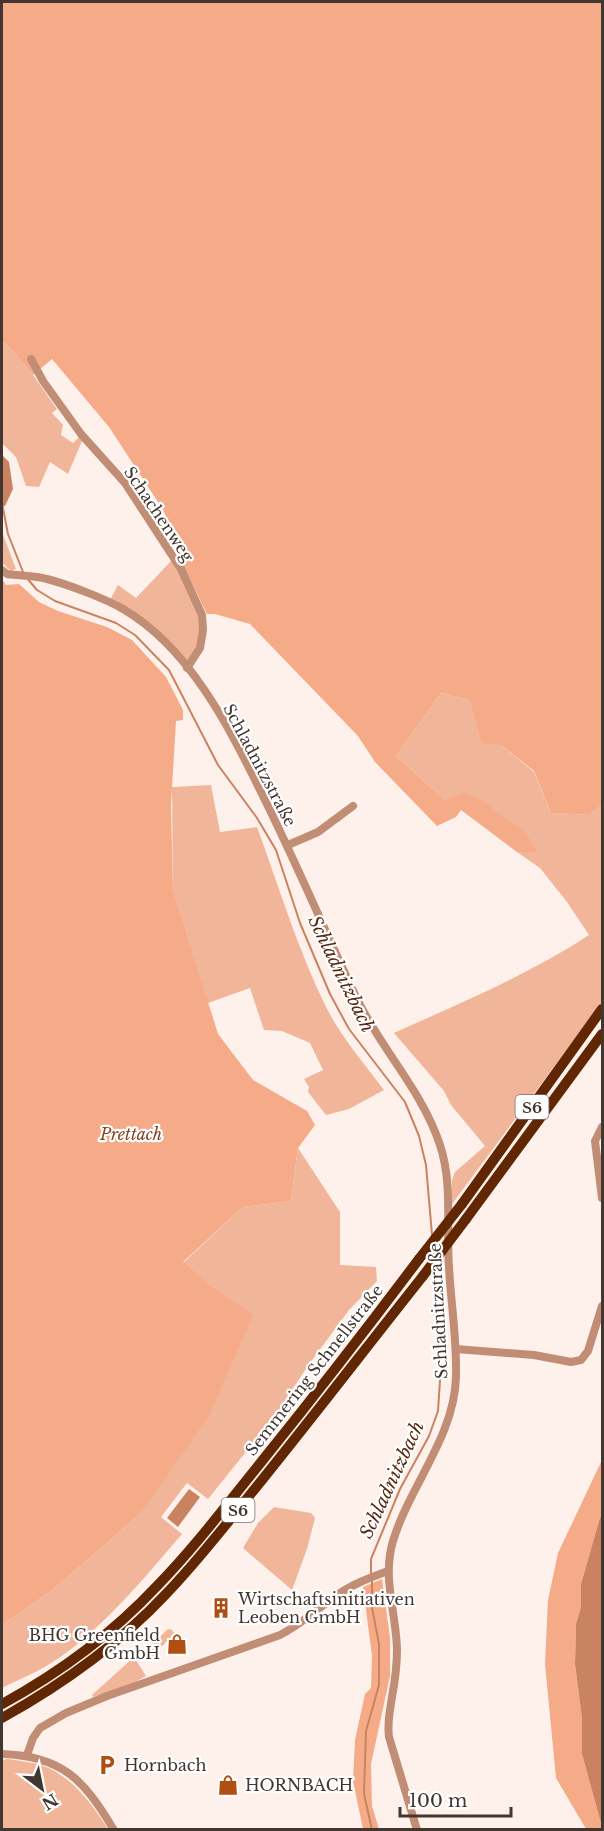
<svg xmlns="http://www.w3.org/2000/svg" width="604" height="1831" font-family="'Libre Baskerville',serif">
<style>
.green{fill:#f1b599}
.forest{fill:#f6ab88}
.water{fill:#ca8361}
.lines{fill:none;stroke-linecap:round;stroke-linejoin:round}
.stream{stroke:#ca8361;stroke-width:2}
.minor{stroke:#c18e75;stroke-width:8}
.highway{stroke:#612602;stroke-width:10}
.highway-bridge{stroke:#612602;stroke-width:10}
.labels{text-anchor:middle;dominant-baseline:central;stroke-width:4.5;stroke-linejoin:round;paint-order:stroke}
.shield{fill:#fff;stroke:#7b726f;stroke-width:1.5}
.shield-label{font-size:15px;font-weight:bold;fill:#423631}
.street-label{font-size:16px;fill:#423631;stroke:#fff}
.park-label{font-size:16px;font-style:italic;fill:#85411e;stroke:#fff}
.poi-label{font-size:16px;fill:#423631;stroke:#fff;text-anchor:start}
.water-label{font-size:18px;font-style:italic;fill:#582910;stroke:#fff}
</style>
<rect width="100%" height="100%" fill="#fef1eb"/>
<g class="green">
<path d="M2,342l4,2 27,31 24,34 -5,4 11,12 -2,10 12,8 6,-6 3,4 -14,33 -18,-12 -11,25 -13,-1 -10,-29 -14,-14z"/>
<path d="M2,532l14,37 -5,2 -9,-8z"/>
<path d="M173,559l28,58 -4,31 -10,14 -77,-62 8,-15 18,13z"/>
<path d="M441,693l28,7 13,43 19,2 33,27 17,41 38,2 13,-10v197l-150,202v-24l3,-8 30,-26 -34,-41 -7,-14 -50,-58c66,-30 134,-58 195,-98l-22,-33 -27,-34 -23,-16h20l-92,-52 -49,-44z"/>
<path d="M211,785l9,47 37,-5c22,60 41,123 69,180 15,30 38,56 58,83l-35,19 -23,6 -18,-23 1,-5 -5,-8 19,-9 -13,-27 -28,-12 -18,-1 -14,-42 -42,15 -35,-114 -1,-102z"/>
<path d="M298,1148l42,64v53l36,2 1,14 -28,29 -42,57 -30,46 -69,86 -21,-16 -26,34 21,17c-36,42 -77,92 -123,124 -17,12 -39,21 -57,30v-63l52,-36 86,-75 74,-226 -31,-25 60,-56 48,-6z"/>
<path d="M274,1507l37,6 4,5 -8,31 -15,41 -49,-42 15,-25z"/>
<path d="M168,1629l4,1 2,3 -17,19 -2,7 -4,-1 -4,-9z"/>
<path d="M134,1657l12,19 -16,9 -37,12 -1,-2z"/>
<path d="M8,1759c11,2 23,3 33,6 30,10 51,39 67,64h-106v-69z"/>
</g>
<g class="forest">
<path d="M2,2h600v803l-13,10 -38,-2 -17,-42 -33,-26 -19,-1 -13,-44 -28,-7 -45,63 49,44 19,-7 17,7 43,31 14,21h-21l-56,-42 -5,7 -19,9 -62,-64 -17,-26 -108,-112 -35,-10h-8l-29,-59 5,-5 -21,-42 -53,-81 -57,-68 -19,16 -27,-31 -4,-2z"/>
<path d="M2,579l4,6 13,-1 20,18 19,9 49,16 25,13 34,37 17,33v10l-7,1 -5,84 2,84 45,145 35,46 54,31 8,14 -17,23 -7,53 -48,6 -60,55 31,26 39,27 -44,101 -69,98 -86,75 -52,36z"/>
<path d="M602,1460v53l-3,8 -18,63v23l-5,17 -1,40 7,55v35l20,73v2h-16l-30,-51 -11,-114 3,-64 10,-47z"/>
<path d="M382,1579l8,59v38l-19,88 1,42 7,23h-16l-10,-48 2,-41 10,-46 6,-6 1,-32 -9,-69z"/>
</g>
<g class="water">
<path d="M2,455l7,7 4,27 -8,17h-3z"/>
<path d="M189,1489l11,8 -22,30 -11,-9z"/>
<path d="M602,1513v314l-20,-73v-35l-7,-55 1,-40 5,-17v-23l18,-63z"/>
</g>
<g class="lines">
<g class="stream">
<path d="M2,503l6,31 15,38"/>
<path d="M26,577l11,13 18,11 61,22 19,12 34,35 49,95 39,53 19,32 24,73 30,71 19,35 56,73 14,34 7,29 6,70"/>
<path d="M371,1574v-15l29,-70 29,-53 9,-25 2,-31 -5,-112"/>
<path d="M372,1580v28l7,36v41l-13,46 -2,63 8,36"/>
</g>
<g class="minor">
<path d="M31,359l12,22 38,53 44,49 56,86 21,46 1,15 -3,18 -13,20"/>
<path d="M2,570l5,4c13,2 27,1 40,5 20,5 59,20 76,30 66,38 106,118 138,183 34,68 63,137 95,205 24,51 66,93 84,148 13,39 6,82 9,122 2,37 8,73 7,109 -1,60 -46,109 -63,165 -11,37 3,71 4,108 0,16 -2,32 -5,48 -2,14 -5,25 -3,40l28,93"/>
<path d="M288,845l30,-13 35,-26"/>
<path d="M602,1127l-7,14 7,57"/>
<path d="M456,1349l78,6 37,7 10,-2 7,-9 14,-45"/>
<path d="M2,1754c61,2 82,26 112,76"/>
<path d="M27,1755l6,-17 7,-10 26,-15 41,-17 173,-61c20,-10 35,-24 53,-37 17,-13 36,-20 55,-27"/>
</g>
<g class="highway">
<path d="M462,1204l140,-195"/>
<path d="M466,1219l136,-185"/>
<path d="M2,1704c57,-31 110,-70 155,-118 38,-39 71,-83 105,-125 54,-67 106,-134 157,-202"/>
<path d="M2,1718c59,-33 116,-73 163,-123 35,-36 65,-76 97,-115 54,-67 107,-136 161,-204"/>
</g>
<g class="highway-bridge">
<path d="M419,1259l43,-55"/>
<path d="M423,1276l43,-57"/>
</g>
</g>
<defs>
<g id="building-bare" transform="scale(1.62)"><path d="M-4-6H4V6H1V3H-1V6H-4ZM-2.5-4.3h1.7v1.8h-1.7ZM.8-4.3h1.7v1.8H.8ZM-2.5-1h1.7V.8h-1.7ZM.8-1h1.7V.8H.8Z" fill="#b14f12" stroke="#fff" stroke-width="2.5" paint-order="stroke"/></g>
<g id="shop-bare" transform="scale(1.62)"><path d="M-5-2.5h2.3a2.7 3.5 0 0 1 5.4 0H5L5.5 6h-11ZM-1.5-2.5h3a1.5 2.3 0 0 0-3 0Z" fill="#b14f12" stroke="#fff" stroke-width="2.5" paint-order="stroke"/></g>
<g id="parking-bare" transform="scale(1.62)"><path d="M-3.5-5.5H1a3.5 3.5 0 0 1 0 7H-1V5.5H-3.5ZM-1-3.4V-.6H.8a1.4 1.4 0 0 0 0-2.8Z" fill="#b14f12" stroke="#fff" stroke-width="2.5" paint-order="stroke"/></g>
</defs>
<g fill-rule="evenodd">
<use href="#building-bare" x="221" y="1608"/>
<use href="#shop-bare" x="177" y="1644"/>
<use href="#parking-bare" x="107" y="1765"/>
<use href="#shop-bare" x="228" y="1785"/>
</g>
<g class="labels">
<g class="shield">
<rect x="515.5" y="1095" width="33" height="24" rx="4.5"/>
<rect x="221.5" y="1498" width="33" height="24" rx="4.5"/>
</g>
<g class="shield-label">
<text x="532" y="1107">S6</text>
<text x="238" y="1510">S6</text>
</g>
<g class="street-label">
<text transform="translate(159 514) rotate(56)">Schachenweg</text>
<text transform="translate(260 765) rotate(62)">Schladnitzstraße</text>
<text transform="translate(438 1311) rotate(-93)">Schladnitzstraße</text>
<text transform="translate(314 1370) rotate(-52)">Semmering Schnellstraße</text>
</g>
<g class="park-label">
<text x="131" y="1134">Prettach</text>
</g>
<g class="poi-label">
<text x="238" y="1599">Wirtschaftsinitiativen<tspan x="238" dy="18">Leoben GmbH</tspan></text>
<text x="160" y="1635" text-anchor="end">BHG Greenfield<tspan x="160" dy="18">GmbH</tspan></text>
<text x="124" y="1765">Hornbach</text>
<text x="245" y="1785">HORNBACH</text>
</g>
<g class="water-label">
<text transform="translate(341 974) rotate(64)">Schladnitzbach</text>
<text transform="translate(392 1480) rotate(-65)">Schladnitzbach</text>
</g>
</g>
<rect width="604" height="1831" fill="none" stroke="#423631" stroke-width="6"/>
<g transform="translate(42 1789) rotate(148)" stroke="#ffffff" stroke-width="4.5" paint-order="stroke">
<path d="M0-4.5L10 22L0 15L-10 22Z" fill="#423631"/>
<text y="-9" font-size="16" font-weight="bold" text-anchor="middle" fill="#423631">N</text>
</g>
<path d="M400 1807v9h111v-9" fill="none" stroke="#423631" stroke-width="3"/>
<text x="409" y="1807" font-size="18" fill="#423631" stroke="#ffffff" stroke-width="4.5" paint-order="stroke">100 m</text>
</svg>
